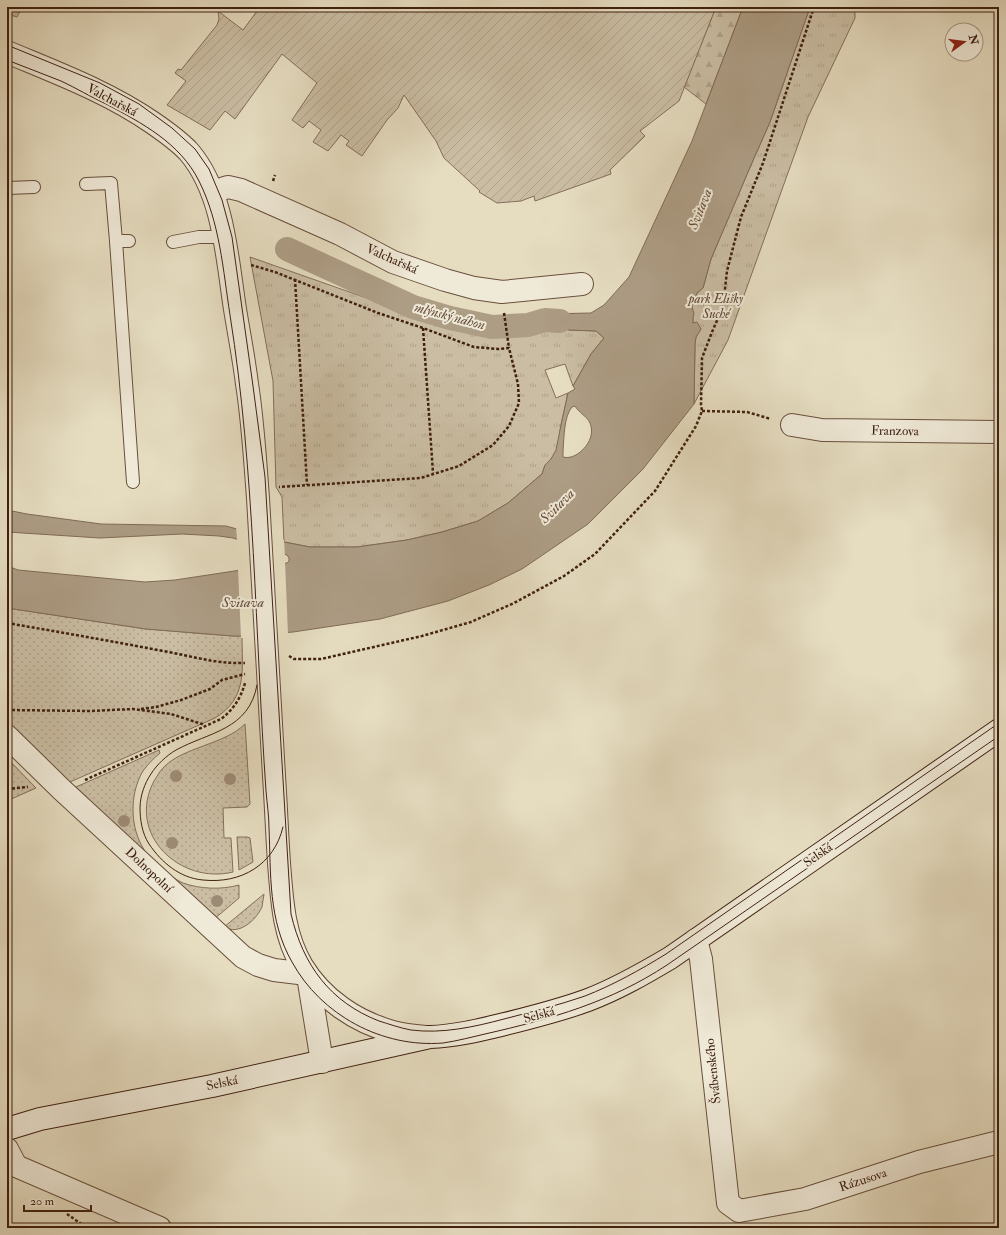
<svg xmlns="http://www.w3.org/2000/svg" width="1006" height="1235" font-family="'IM FELL Double Pica',serif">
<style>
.grass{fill:url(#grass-dots);stroke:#846e5a}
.forest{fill:url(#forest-firs);stroke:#846e5a}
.park{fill:url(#park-tufts);stroke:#846e5a}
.garden{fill:url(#garden-furrows);stroke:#846e5a}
.water{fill:#ad9d85;stroke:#816b56;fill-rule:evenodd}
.pier{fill:#e6ddc1}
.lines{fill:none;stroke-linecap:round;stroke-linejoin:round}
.canal{stroke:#ad9d85;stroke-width:24}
.lane-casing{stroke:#694f3c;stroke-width:14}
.street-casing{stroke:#694f3c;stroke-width:24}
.secondary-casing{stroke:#3f2010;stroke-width:24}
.path{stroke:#3f2010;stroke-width:2.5;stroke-dasharray:3 2;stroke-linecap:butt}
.lane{stroke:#efe9d7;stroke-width:12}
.street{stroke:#efe9d7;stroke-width:22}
.secondary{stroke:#efe9d7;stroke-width:22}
.tram{stroke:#3f2010;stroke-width:1}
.tree{fill:#9d8a74}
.labels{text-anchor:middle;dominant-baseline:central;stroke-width:4;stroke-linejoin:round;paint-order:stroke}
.street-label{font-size:13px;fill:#3f2010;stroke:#efe9d7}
.park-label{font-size:13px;font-style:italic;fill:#624735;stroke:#efe9d7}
.water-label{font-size:14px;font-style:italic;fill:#664c39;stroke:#efe9d7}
</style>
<defs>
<pattern id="grass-dots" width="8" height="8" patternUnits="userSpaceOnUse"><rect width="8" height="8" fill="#cabda3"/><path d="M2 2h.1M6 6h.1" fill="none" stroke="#afa28b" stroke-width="1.8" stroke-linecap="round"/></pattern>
<pattern id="forest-firs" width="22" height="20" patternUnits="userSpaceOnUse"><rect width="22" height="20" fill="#cabda3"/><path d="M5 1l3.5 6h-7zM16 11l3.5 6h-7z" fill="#afa28b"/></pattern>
<pattern id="park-tufts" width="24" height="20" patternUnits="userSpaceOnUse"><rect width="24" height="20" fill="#cabda3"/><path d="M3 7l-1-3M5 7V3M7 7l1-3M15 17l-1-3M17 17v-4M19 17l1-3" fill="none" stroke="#afa28b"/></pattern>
<pattern id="garden-furrows" width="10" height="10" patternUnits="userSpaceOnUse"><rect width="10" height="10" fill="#cabda3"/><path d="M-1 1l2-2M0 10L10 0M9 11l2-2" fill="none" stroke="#afa28b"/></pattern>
</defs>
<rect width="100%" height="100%" fill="#e6ddc1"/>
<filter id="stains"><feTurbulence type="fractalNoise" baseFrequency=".005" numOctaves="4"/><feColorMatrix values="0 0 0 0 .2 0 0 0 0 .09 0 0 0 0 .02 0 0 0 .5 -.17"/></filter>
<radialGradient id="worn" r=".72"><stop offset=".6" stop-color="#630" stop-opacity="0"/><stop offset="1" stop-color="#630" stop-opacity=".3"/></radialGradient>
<g class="grass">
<path d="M7,608l139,21 87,7h9c0,33 6,62 -27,82l-145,64 -63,-61z"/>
<path d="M245,724l5,80 -3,3 -24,1 1,30h7l2,34c-53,13 -107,-38 -79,-91 3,-4 5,-9 9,-13 19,-21 61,-23 82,-44z"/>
<path d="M159,750l1,3c-6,5 -12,11 -17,18 -12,20 -13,48 -4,69 3,7 7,13 11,19l-74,-72z"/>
<path d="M7,758l29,30 -27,12 -2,-1z"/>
<path d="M237,837h10l3,1 3,24 -14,8z"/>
<path d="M164,871c6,4 12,9 19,12 17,6 38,7 56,2v13l-26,22z"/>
<path d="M264,894c-1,4 -1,9 -2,13 -6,13 -23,29 -38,20z"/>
</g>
<path class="forest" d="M716,7h27l-37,97 -22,-17z"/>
<g class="park">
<path d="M810,7h45v11l-47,99 -80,223 -34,64 1,-60 1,-7 5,-8 -8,-6 -1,-16 5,-14 6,-5 8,-29 40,-94 19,-43z"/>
<path d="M250,257l179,63 63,17 37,-6 16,-5 25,4 26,1 8,7 -13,16 -18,32 -8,-22 -20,6 11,28 12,-5 -7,32 -4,25 -6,9 -6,6 -3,9 -34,29 -30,18 -36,11 -35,8 -50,7h-47l-26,-5 -2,-45 -6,-10 -3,-106z"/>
</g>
<g class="garden">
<path d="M7,7h15l-5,10 -10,-3z"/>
<path d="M260,7h456l-37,94 -39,30 5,5 -35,34 1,4 -76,27 -1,-5 -13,5 -24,2 -18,-11 1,-1 -36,-33 -8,-17 -32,-46 -6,13 -11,12 -25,36 -16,-11 3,-4 -8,-6 -13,16 -15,-9 8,-12 -12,-9 -6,7 -11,-8 25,-37 -35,-29 -47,65 -10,-8 -15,19 -43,-25 19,-24 -11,-8 3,-4 3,1 36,-45 2,-6 -1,-8 25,19z"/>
</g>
<path class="water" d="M743,7h67l-40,115 -19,43 -40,94 -8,29 -6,5 -5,14 2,7 -1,4v5l4,-1 4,7 -5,8 -1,7 -1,60 -51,65 -55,55 -66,45 -33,16 -41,16 -68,18 -87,13 -51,4h-9l-87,-7 -139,-21v-42l11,4 127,12 30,-2 112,-17 2,-2v-3l-2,-3 -54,-17 -14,-2 -37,-2 -82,4 -93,-6v-22l20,4 74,10 125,2 58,16 26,5h47l50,-7 35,-8 36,-11 30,-18 34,-29 3,-9 6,-6 5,-9 5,-25 7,-32 7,-4 -2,-3 18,-32 13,-16 -8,-7 -26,-1 -25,-4 -16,5 -2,-11 16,-6 48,-1 13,-8 25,-28 63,-136zM575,406c4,7 12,10 15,17 2,5 2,11 0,16 -4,10 -16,21 -27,18v-6c1,-13 1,-35 9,-44z"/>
<g class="pier">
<path d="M236,526l48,14 1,17 -48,-16z"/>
<path d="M285,561l3,73 -47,4 -3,-69z"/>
</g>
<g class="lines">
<path class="canal" d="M287,249l126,58 37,11 42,9 36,-2 17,-5 15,1"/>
<g class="lane-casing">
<g id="lane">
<path d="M86,184l25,-1 5,58"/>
<path d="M7,188l27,-1"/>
<path d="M129,241h-13l17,241"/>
<path d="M173,242l26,-5h25"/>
</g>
</g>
<g class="street-casing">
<g id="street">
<path d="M7,52c50,21 101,40 146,71 13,9 26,18 36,29 35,41 38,106 46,157 4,25 9,50 12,75 6,38 8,76 11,114 5,93 11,185 16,278 2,29 3,58 5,87 3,36 4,71 23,103 20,33 54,56 91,66 11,3 23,4 34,5"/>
<path d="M212,192l16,-5 13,3 99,44 53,28 52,18 29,8 28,4 80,-8"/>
<path d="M792,425l30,5 177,2"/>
<path d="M7,736l54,53 182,168 15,8 16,5 33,4"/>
<path d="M696,940l5,19 27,244 11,8 66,-12 114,-37 80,-20"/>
<path d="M308,976l14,86"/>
<path d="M7,1149l9,17 144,62"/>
</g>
</g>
<g class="secondary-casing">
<path id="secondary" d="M7,1129l33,-10 172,-33 218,-49c26,-1 50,-7 75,-13 28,-7 56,-14 83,-24 29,-11 55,-26 82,-42l329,-228"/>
</g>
<g class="path">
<path d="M273,181l2,-6"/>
<path d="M251,265l24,7 103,41 45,15 51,19 24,2 11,-1 9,36 1,19 -10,23 -16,19 -34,21 -38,12 -142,9"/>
<path d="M295,279l12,206"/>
<path d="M504,313l5,35"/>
<path d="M423,328l10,145"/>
<path d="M702,411l45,1 24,7"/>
<path d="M7,623c52,9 104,18 156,28 29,5 52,13 82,12"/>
<path d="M289,656l5,3h27l101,-23 49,-14 43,-19 50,-27 31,-22 60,-63 41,-65 6,-15 -1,-6 1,-47 10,-26 11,-25 4,-36 14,-54 22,-54 51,-156"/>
<path d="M141,709l15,-2 25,-7 29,-11 12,-9 23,-6"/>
<path d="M7,710l84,1 42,-2 38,5 31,10 3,2"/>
<path d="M85,780l136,-61c12,-9 20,-21 24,-36"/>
<path d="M7,789l21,-2"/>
<path d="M67,1214l20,14"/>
</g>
<use href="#lane" class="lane"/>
<use href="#street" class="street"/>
<use href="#secondary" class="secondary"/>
<g class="tram">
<path d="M7,45l93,38 39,21 33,24 23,21 14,20 13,31 10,37 21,149 12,91 26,437c12,51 39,88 88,107 10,3 21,7 32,9 31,4 63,-3 93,-11 27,-7 55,-14 81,-23 28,-11 55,-26 81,-42l333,-231"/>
<path d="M7,60c18,7 36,14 54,21 15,7 30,16 45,23 36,19 74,39 93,77 21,42 24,89 31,134 25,157 25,318 36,476 1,12 3,25 3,37 2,46 -1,92 23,134 29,53 90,86 151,81 14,-2 29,-6 42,-9 66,-15 126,-32 182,-69l332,-229"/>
<path d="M257,685c-8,45 -48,47 -81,65 -20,12 -35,33 -36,57 0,13 2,26 9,37 13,19 31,34 54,36 38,4 71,-15 80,-53"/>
</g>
</g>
<g class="tree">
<circle cx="176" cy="776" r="6"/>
<circle cx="230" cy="779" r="6"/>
<circle cx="124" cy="821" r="6"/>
<circle cx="172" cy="843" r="6"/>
<circle cx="217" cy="901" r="6"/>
</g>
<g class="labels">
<g class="street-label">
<text transform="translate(112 100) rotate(28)">Valchařská</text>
<text transform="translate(392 259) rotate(24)">Valchařská</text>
<text transform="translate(895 431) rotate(1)">Franzova</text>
<text transform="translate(818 855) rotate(-35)">Selská</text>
<text transform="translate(149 870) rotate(43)">Dolnopolní</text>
<text transform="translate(539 1015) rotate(-15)">Selská</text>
<text transform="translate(713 1071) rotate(-96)">Švábenského</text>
<text transform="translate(222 1083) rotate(-12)">Selská</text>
<text transform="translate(863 1180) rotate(-18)">Rázusova</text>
</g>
<g class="park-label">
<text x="716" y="299">park Elišky<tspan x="716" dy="15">Suché</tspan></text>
</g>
<g class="water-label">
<text transform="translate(700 209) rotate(-68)">Svitava</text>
<text transform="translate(450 316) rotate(15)">mlýnský náhon</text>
<text transform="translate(557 506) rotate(-45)">Svitava</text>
<text x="243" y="602">Svitava</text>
</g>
</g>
<rect width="1006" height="1235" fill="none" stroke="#e6ddc1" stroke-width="24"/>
<rect x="8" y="8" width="990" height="1219" fill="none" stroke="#3f2010" stroke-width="2"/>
<rect x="12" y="12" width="982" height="1211" fill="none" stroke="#3f2010"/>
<g transform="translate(964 42) rotate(76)"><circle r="19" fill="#efe9d7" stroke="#a99987"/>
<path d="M0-3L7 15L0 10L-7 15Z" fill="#8f2418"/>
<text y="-6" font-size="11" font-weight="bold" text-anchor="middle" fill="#3f2010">N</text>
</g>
<path d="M24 1205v6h67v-6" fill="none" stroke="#3f2010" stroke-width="2"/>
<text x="30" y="1205" font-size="12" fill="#3f2010" stroke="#efe9d7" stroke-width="3" paint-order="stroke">20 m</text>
<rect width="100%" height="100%" filter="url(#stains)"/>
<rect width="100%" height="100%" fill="url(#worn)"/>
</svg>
